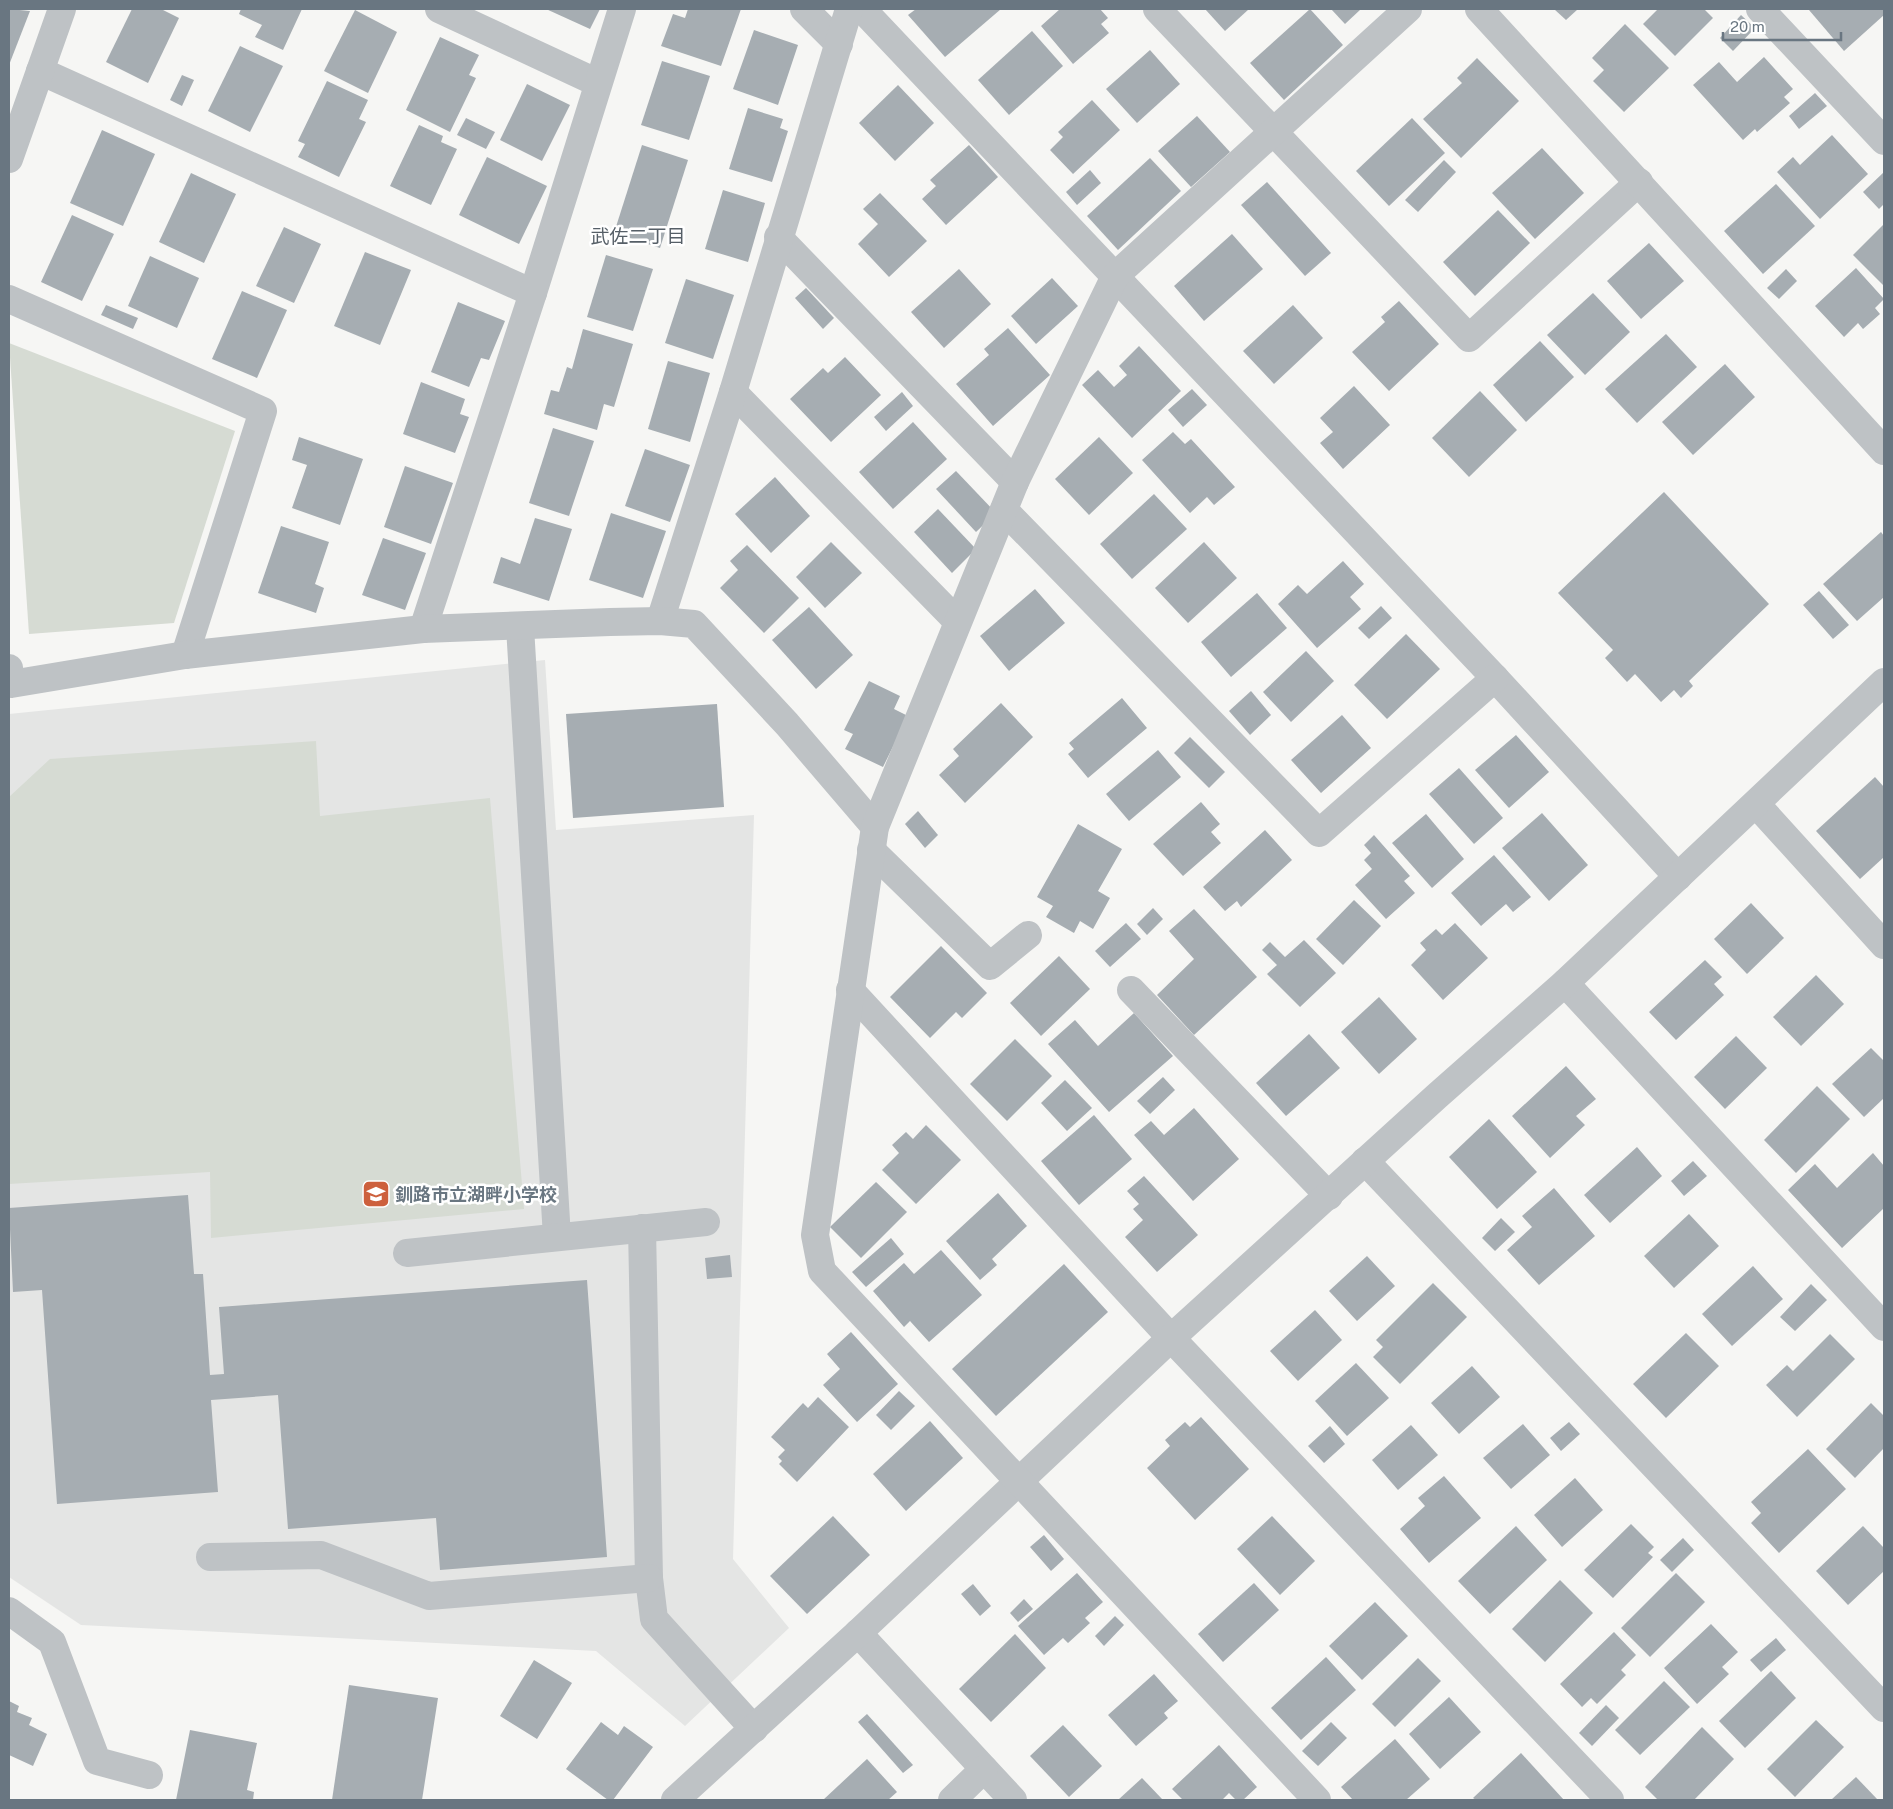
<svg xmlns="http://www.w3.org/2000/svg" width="1893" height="1809" font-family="'Public Sans','Noto Sans JP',sans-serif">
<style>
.built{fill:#e4e5e4}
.green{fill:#d6dbd3}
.building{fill:#a6adb2}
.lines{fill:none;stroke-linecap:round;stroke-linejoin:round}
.minor{stroke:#bec2c5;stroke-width:28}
.labels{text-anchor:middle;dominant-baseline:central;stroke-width:5;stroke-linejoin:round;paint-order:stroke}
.poi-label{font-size:18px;font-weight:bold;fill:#697681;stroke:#fff;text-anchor:start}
.neighbourhood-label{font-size:19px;fill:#565f67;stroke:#fff}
</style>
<rect width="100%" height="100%" fill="#f6f6f4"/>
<path class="built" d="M545,660l11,170 198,-15 -21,744 56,69 -104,98 -89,-75 -515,-26 -72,-48v-863z"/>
<g class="green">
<path d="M9,343l226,88 -61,192 -145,11z"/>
<path d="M316,741l4,75 170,-18 34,411 -313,29 -1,-66 -201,12v-387l41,-38z"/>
</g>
<g class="building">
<path d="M9,9l21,2 -21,54z"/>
<path d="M132,9h29l18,9 -31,65 -42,-21z"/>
<path d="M241,9h61l-19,41 -28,-13 7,-12 -23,-11z"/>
<path d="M546,9h54l-10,20z"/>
<path d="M688,9h53l-20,57 -60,-20 12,-32 12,4z"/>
<path d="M916,9h85l-56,48 -37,-42z"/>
<path d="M1060,9h40l8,9 -7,6 8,9 -36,31 -32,-38z"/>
<path d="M1205,9h44l-24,22z"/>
<path d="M1310,9l33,36 -59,55 -34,-37z"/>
<path d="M1331,9h30l-16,15z"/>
<path d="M1554,9h24l-12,11z"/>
<path d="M1658,9h46l9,9 -38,38 -32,-32z"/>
<path d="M1811,9h73v6l-40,36 -35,-41z"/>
<path d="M355,10l42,22 -29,61 -44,-22z"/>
<path d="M1741,15l14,13 -22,23 -13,-13z"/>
<path d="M1625,24l44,44 -45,44 -31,-31 11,-11 -12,-12z"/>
<path d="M754,30l44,15 -20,60 -45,-16z"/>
<path d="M1032,31l31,35 -54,49 -31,-35z"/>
<path d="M440,37l39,18 -10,20 7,3 -26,54 -44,-22z"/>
<path d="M240,46l43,20 -33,66 -42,-21z"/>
<path d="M1150,50l30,34 -43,39 -31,-34z"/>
<path d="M1764,57l29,32 -9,8 6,6 -33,29 -2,-3 -12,11 -50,-55 26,-23 18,20z"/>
<path d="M1477,58l42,43 -58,57 -38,-39 39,-36 -5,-5z"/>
<path d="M662,61l48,15 -21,64 -48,-15z"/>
<path d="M182,75l12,5 -12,26 -12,-6z"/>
<path d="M327,81l41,19 -9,19 7,3 -27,55 -41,-20 7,-13 -7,-3z"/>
<path d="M527,84l43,21 -28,56 -42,-21z"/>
<path d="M898,85l36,38 -39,38 -36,-38z"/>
<path d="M1815,93l12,13 -28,23 -10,-13z"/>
<path d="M1092,100l28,30 -47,44 -23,-24 13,-13 -5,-5z"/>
<path d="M748,108l35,11 -3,9 8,3 -16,51 -43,-13z"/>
<path d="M1197,116l33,36 -39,35 -33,-36z"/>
<path d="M466,118l29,14 -9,17 -29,-14z"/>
<path d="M1412,118l33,35 -56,53 -33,-35z"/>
<path d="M419,125l24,11 -2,6 16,7 -26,56 -41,-19z"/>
<path d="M102,130l53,24 -32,72 -53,-23z"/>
<path d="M1832,135l36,39 -48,45 -43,-47 16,-15 7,8z"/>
<path d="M642,145l46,15 -28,88 -46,-15z"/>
<path d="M969,145l29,32 -52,48 -24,-26 14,-13 -6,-6z"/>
<path d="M1542,148l42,45 -49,46 -43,-46z"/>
<path d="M487,157l60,29 -28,58 -60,-29z"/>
<path d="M1150,158l31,33 -63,59 -31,-34z"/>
<path d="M1444,160l12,12 -38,40 -13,-12z"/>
<path d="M1090,170l11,13 -24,22 -11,-13z"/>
<path d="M1884,172v32l-5,5 -16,-17z"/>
<path d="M191,173l45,21 -32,69 -45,-21z"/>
<path d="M1267,182l64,71 -26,23 -64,-71z"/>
<path d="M1776,184l39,42 -52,48 -39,-43z"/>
<path d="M723,190l42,13 -17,59 -43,-13z"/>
<path d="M880,193l47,48 -38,36 -31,-33 20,-20 -15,-15z"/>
<path d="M1498,210l32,33 -55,53 -32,-34z"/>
<path d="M72,215l42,19 -32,67 -41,-19z"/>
<path d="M1884,224v62l-31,-31z"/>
<path d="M284,227l37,17 -27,59 -38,-17z"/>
<path d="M1232,234l31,35 -59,52 -30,-35z"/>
<path d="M1649,243l35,38 -43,38 -34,-38z"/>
<path d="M365,252l46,18 -31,75 -46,-19z"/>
<path d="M606,255l47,14 -20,62 -46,-14z"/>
<path d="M150,256l49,22 -22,50 -49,-22z"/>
<path d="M1856,268l28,31 -9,9 5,6 -17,15 -5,-6 -14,14 -29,-31z"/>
<path d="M959,269l32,35 -47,44 -33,-36z"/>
<path d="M1786,269l11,12 -18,18 -12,-11z"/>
<path d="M1052,278l26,28 -42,38 -25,-28z"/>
<path d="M686,279l48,16 -21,64 -48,-16z"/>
<path d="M806,288l28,30 -11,11 -28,-31z"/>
<path d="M242,291l45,19 -30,68 -45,-19z"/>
<path d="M1593,293l37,39 -45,43 -38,-40z"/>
<path d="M1399,301l40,43 -50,47 -37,-39 33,-30 -4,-5z"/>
<path d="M458,302l47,19 -16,39 -8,-2 -12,29 -38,-15z"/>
<path d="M106,305l32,13 -5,11 -32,-14z"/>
<path d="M1293,305l30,33 -49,46 -31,-33z"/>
<path d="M1008,328l42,47 -57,51 -37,-42 33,-29 -5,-6z"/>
<path d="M583,329l50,15 -19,63 -10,-3 -7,26 -53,-16 7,-24 8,2 8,-25 5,2z"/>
<path d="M1666,334l31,33 -60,56 -32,-34z"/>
<path d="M1540,341l34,36 -48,45 -33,-37z"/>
<path d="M1139,346l42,45 -49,47 -50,-53 16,-15 16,17 13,-12 -8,-9z"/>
<path d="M845,357l36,38 -50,47 -41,-43 33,-31 5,5z"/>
<path d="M668,361l42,12 -20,69 -42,-13z"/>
<path d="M1725,364l30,33 -62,58 -31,-33z"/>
<path d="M421,382l44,17 -5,15 9,3 -14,36 -52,-19z"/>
<path d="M1354,386l36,39 -47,44 -23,-26 13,-11 -13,-14z"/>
<path d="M1192,389l15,16 -24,22 -15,-17z"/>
<path d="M1480,391l37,39 -48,47 -37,-39z"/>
<path d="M902,392l11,14 -27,25 -12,-14z"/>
<path d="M913,422l34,37 -54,50 -34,-37z"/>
<path d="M553,428l41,13 -25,75 -40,-13z"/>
<path d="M1173,432l12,12 6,-5 44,48 -21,18 -7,-8 -17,16 -48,-53z"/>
<path d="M299,437l64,22 -23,66 -48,-17 15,-43 -15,-5z"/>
<path d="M1099,437l34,36 -44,42 -34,-36z"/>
<path d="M645,449l45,16 -20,57 -45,-16z"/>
<path d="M405,466l48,17 -22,61 -47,-17z"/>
<path d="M956,471l40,42 -20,19 -40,-43z"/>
<path d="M775,477l35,39 -39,37 -36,-39z"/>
<path d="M1664,492l105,112 -80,77 4,5 -12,12 -7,-8 -13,12 -26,-28 -8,8 -22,-24 8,-8 -55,-57z"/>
<path d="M1154,494l33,35 -55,50 -32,-35z"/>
<path d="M938,509l38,40 -24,24 -38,-41z"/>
<path d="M611,513l55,18 -23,67 -54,-18z"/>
<path d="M535,518l37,11 -23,72 -56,-18 8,-26 19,7z"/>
<path d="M281,526l48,16 -14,42 9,4 -8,25 -58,-20z"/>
<path d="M1881,532l3,4v61l-27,24 -34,-37z"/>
<path d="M383,538l43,15 -21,57 -43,-15z"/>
<path d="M831,542l31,31 -37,35 -29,-31z"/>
<path d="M1204,542l33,36 -49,45 -33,-35z"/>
<path d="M747,545l52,53 -35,35 -44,-45 18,-18 -8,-9z"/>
<path d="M1343,561l21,23 -14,13 11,12 -44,39 -39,-44 20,-19 9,9z"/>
<path d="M1035,589l30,34 -56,48 -29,-35z"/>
<path d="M1819,591l30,34 -16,14 -30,-34z"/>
<path d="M1257,593l30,35 -56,49 -30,-35z"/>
<path d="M1381,606l11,12 -23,21 -11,-11z"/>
<path d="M809,607l44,48 -37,34 -44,-49z"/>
<path d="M1406,634l34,35 -53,50 -33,-34z"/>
<path d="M1306,651l28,30 -43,41 -28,-30z"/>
<path d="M869,681l31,15 -6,13 14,7 -25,51 -38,-18 8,-15 -9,-4z"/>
<path d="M1251,691l20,24 -21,20 -21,-24z"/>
<path d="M1122,698l25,30 -59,50 -20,-24 6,-5 -5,-6z"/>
<path d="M1001,703l32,34 -68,66 -26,-28 20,-19 -6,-7z"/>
<path d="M717,704l7,103 -151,11 -7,-104z"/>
<path d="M1342,715l29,33 -50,45 -30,-33z"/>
<path d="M1516,735l33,37 -40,36 -34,-38z"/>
<path d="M1190,737l35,35 -16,16 -35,-35z"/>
<path d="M1158,750l23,27 -52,44 -23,-27z"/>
<path d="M1459,768l44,50 -29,26 -45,-50z"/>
<path d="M1875,777l9,10v70l-24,22 -44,-48z"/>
<path d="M1201,802l19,22 -9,8 10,11 -38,33 -30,-32z"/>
<path d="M918,811l20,24 -13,13 -20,-24z"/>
<path d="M1542,813l46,52 -39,36 -47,-53z"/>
<path d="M1426,814l38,45 -32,29 -40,-45z"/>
<path d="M1078,824l44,25 -24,42 12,7 -17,31 -13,-8 -6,12 -28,-16 7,-11 -16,-9z"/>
<path d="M1265,830l27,30 -51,47 -4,-6 -12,10 -22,-24z"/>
<path d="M1374,835l36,41 -6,5 11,12 -29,26 -31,-34 17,-16 -8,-9 7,-7 -7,-8z"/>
<path d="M1494,855l37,42 -18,15 -7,-8 -25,22 -30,-33z"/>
<path d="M1354,900l27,26 -38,39 -27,-26z"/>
<path d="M1751,903l33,35 -37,36 -33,-35z"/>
<path d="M1153,908l10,11 -16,16 -10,-11z"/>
<path d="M1194,909l63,68 -63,58 -37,-40 37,-36 -25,-28z"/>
<path d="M1126,923l15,16 -31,28 -15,-16z"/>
<path d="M1455,923l33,35 -45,42 -32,-35 15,-15 -6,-7 16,-14 6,6z"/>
<path d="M1304,940l32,33 -36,34 -33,-33 10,-9 -15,-15 8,-8 15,15z"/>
<path d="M941,946l46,47 -25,25 -6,-6 -26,26 -40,-41z"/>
<path d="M1059,956l31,33 -49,47 -31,-33z"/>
<path d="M1705,960l17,17 -8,7 10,11 -48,45 -27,-28z"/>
<path d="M1816,975l28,29 -43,42 -28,-29z"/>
<path d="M1379,997l38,42 -38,35 -38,-42z"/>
<path d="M1134,1013l39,43 -64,56 -61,-68 27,-24 23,26z"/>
<path d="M1309,1034l31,34 -54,48 -30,-33z"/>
<path d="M1736,1036l31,32 -42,41 -31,-32z"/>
<path d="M1015,1039l37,37 -45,45 -37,-37z"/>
<path d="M1871,1048l13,13v37l-20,19 -32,-33z"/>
<path d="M1566,1066l30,33 -20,17 9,9 -35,33 -38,-42z"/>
<path d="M1163,1077l12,13 -25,24 -13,-13z"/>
<path d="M1065,1080l27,28 -25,23 -26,-28z"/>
<path d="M1817,1086l33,33 -54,54 -32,-33z"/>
<path d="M1194,1108l45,51 -46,42 -59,-66 17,-14 13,14z"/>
<path d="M1094,1115l38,44 -53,46 -38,-44z"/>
<path d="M1489,1119l48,53 -40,37 -48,-52z"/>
<path d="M926,1125l35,35 -45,44 -34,-34 17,-17 -7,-8 14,-13 7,7z"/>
<path d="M1637,1147l25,29 -52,47 -26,-28z"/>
<path d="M1873,1153l11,13v42l-42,40 -54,-58 27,-26 22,24z"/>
<path d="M1693,1161l14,15 -23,20 -13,-15z"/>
<path d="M1144,1176l54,59 -41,37 -32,-35 18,-17 -10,-11 6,-5 -12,-13z"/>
<path d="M876,1182l31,30 -46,46 -31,-31z"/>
<path d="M1554,1188l41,48 -56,49 -32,-35 25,-23 -10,-11z"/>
<path d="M998,1193l29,33 -35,33 5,6 -17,15 -34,-39z"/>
<path d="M188,1195l6,79h9l7,101 14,-1 -5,-67 368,-27 20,277 -167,13 -4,-52 -148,11 -10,-134 -67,5 7,92 -161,12 -15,-214 -29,2 -4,-84z"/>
<path d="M1689,1214l30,32 -45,42 -30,-32z"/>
<path d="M1501,1218l14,14 -20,19 -13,-13z"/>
<path d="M891,1238l13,16 -38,33 -14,-15z"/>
<path d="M941,1250l41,45 -53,47 -19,-21 -6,6 -31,-36 31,-28 10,11z"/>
<path d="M730,1255l2,22 -25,2 -2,-21z"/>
<path d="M1367,1256l28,30 -38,35 -28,-30z"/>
<path d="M1064,1264l44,48 -112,104 -44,-47z"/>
<path d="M1753,1266l30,33 -51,47 -30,-32z"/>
<path d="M1433,1283l34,34 -67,67 -27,-27 10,-10 -7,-7z"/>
<path d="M1811,1284l16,16 -32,31 -15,-14z"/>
<path d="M1315,1310l27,30 -44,41 -28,-30z"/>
<path d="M851,1332l47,52 -41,38 -34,-37 17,-16 -13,-15z"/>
<path d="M1686,1333l33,33 -53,52 -33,-34z"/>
<path d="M1830,1334l25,25 -58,58 -31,-32 21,-20 6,6z"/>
<path d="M1356,1363l33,35 -42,38 -32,-35z"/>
<path d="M1472,1366l28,31 -41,37 -28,-31z"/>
<path d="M899,1391l16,15 -24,24 -15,-15z"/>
<path d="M818,1397l31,30 -52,55 -18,-18 3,-3 -4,-4 7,-7 -14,-13 32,-34 5,5z"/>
<path d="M1871,1403l13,13v32l-29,30 -29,-29z"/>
<path d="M1201,1417l48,52 -54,51 -48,-52 23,-22 -5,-6 20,-18 5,5z"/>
<path d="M930,1421l33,37 -57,53 -33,-37z"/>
<path d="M1569,1422l11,12 -19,17 -11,-13z"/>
<path d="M1523,1424l27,31 -39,34 -28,-31z"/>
<path d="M1411,1425l27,30 -40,35 -26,-30z"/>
<path d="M1330,1426l15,18 -21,19 -16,-17z"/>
<path d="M1808,1449l38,40 -67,64 -28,-30 10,-10 -10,-11z"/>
<path d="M1444,1476l37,42 -52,45 -29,-34 25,-23 -7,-8z"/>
<path d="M1575,1478l28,32 -41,37 -28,-32z"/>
<path d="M833,1516l37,39 -63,59 -37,-38z"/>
<path d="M1272,1516l43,45 -35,34 -43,-46z"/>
<path d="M1631,1524l23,23 -6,6 5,4 -40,41 -29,-28z"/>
<path d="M1516,1526l31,34 -57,54 -32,-33z"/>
<path d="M1863,1526l21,22v23l-36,34 -32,-34z"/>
<path d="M1044,1535l20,24 -13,12 -21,-24z"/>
<path d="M1683,1538l11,12 -22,22 -12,-12z"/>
<path d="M1077,1573l26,29 -18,16 5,5 -22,20 -5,-5 -19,17 -26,-29z"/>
<path d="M1676,1573l29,29 -55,55 -29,-29z"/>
<path d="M1560,1580l33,33 -48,49 -33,-33z"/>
<path d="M1254,1583l25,27 -56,52 -25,-28z"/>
<path d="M973,1584l18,22 -11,10 -19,-22z"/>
<path d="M1024,1599l9,10 -15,13 -8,-9z"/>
<path d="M1375,1602l33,34 -46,44 -33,-34z"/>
<path d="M1115,1616l9,9 -20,21 -9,-10z"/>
<path d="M1711,1624l27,28 -16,15 7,7 -32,30 -33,-36z"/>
<path d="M1614,1632l22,23 -15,15 5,5 -29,29 -6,-6 -9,9 -22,-23z"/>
<path d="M1015,1634l31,34 -55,54 -32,-33z"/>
<path d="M1776,1638l10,12 -25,22 -11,-12z"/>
<path d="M1326,1657l30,33 -55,50 -30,-32z"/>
<path d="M1418,1658l23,23 -46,46 -23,-23z"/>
<path d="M534,1660l38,23 -35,56 -37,-23z"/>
<path d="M1771,1671l25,27 -51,50 -26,-27z"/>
<path d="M1154,1674l24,27 -14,12 4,5 -32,28 -28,-31z"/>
<path d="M1664,1681l26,26 -50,48 -25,-25z"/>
<path d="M349,1685l89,13 -16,102h-90z"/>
<path d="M1449,1697l32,35 -41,37 -31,-35z"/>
<path d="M9,1701l10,5 -2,6 15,6 -3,7 18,9 -14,32 -24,-11z"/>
<path d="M1606,1705l13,13 -27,28 -13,-13z"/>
<path d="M867,1714l46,51 -10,8 -45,-51z"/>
<path d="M1816,1720l28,27 -49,50 -28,-28z"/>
<path d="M601,1722l17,13 6,-9 29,21 -40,53h-5l-42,-31z"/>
<path d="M1331,1722l16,16 -29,28 -16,-15z"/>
<path d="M1063,1725l39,41 -33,31 -39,-41z"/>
<path d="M1702,1727l32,32 -40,41h-36l-13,-13z"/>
<path d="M190,1730l67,13 -10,47 7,2 -1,8h-77z"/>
<path d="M1395,1739l35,40 -24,21h-53l-12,-13z"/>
<path d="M1219,1745l38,42 -14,13h-7l-7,-7 -7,7h-39l-11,-11z"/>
<path d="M1521,1753l43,47h-88l-3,-2z"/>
<path d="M867,1759l30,33 -9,8h-65z"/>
<path d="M1856,1777l22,23h-47z"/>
<path d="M1142,1778l21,22h-45z"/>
</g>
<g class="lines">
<g class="minor">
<path d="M439,9l159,74"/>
<path d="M804,9l35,35"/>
<path d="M862,9l633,669 183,199"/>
<path d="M1157,9l312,329 170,-156"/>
<path d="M1479,9l405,442"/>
<path d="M1760,9l124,132"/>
<path d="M40,71l493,222"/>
<path d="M9,159l53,-150"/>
<path d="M778,237l237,245"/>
<path d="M9,299l254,112 -78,244"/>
<path d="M733,392l224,229"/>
<path d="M1004,510l315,323 176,-155"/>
<path d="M660,621l73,-229 116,-383"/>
<path d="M520,627l37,610"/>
<path d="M423,629l110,-336 89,-284"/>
<path d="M9,668l2,16 174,-29 238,-26 187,-7 50,-1 34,3 93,100 88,103"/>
<path d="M1756,804l128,141"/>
<path d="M871,850l119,116 38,-31"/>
<path d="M1565,983l319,344"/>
<path d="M850,990l321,348 439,462"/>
<path d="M1131,990l198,206"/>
<path d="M1365,1161l519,547"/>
<path d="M642,1228l7,350 5,41 100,110"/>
<path d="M407,1253l299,-31"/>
<path d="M210,1557l111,-2 108,41 220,-18"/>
<path d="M9,1611l43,31 45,119 52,14"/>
<path d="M858,1633l155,167"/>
<path d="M675,1800l183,-167 313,-295 266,-242 128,-113 319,-301"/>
<path d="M952,1800l32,-31"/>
<path d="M1317,1800l-495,-529 -7,-36 60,-408 140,-345 100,-206 293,-267"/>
</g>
</g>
<defs>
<g id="school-square" transform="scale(1.4375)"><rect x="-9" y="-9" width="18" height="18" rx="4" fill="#cd603d" stroke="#fff"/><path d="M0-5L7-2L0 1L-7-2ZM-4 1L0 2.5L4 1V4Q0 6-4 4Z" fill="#fff"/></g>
</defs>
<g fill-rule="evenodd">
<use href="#school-square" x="376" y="1194"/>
</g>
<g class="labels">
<g class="poi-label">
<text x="395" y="1194">釧路市立湖畔小学校</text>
</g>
<g class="neighbourhood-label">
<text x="638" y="236">武佐二丁目</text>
</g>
</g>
<rect width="1893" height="1809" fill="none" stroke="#697681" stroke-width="20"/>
<path d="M1723 32v8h118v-8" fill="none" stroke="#697681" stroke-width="2.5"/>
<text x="1730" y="32" font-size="15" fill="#697681" stroke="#ffffff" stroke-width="4" paint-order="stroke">20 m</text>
</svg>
